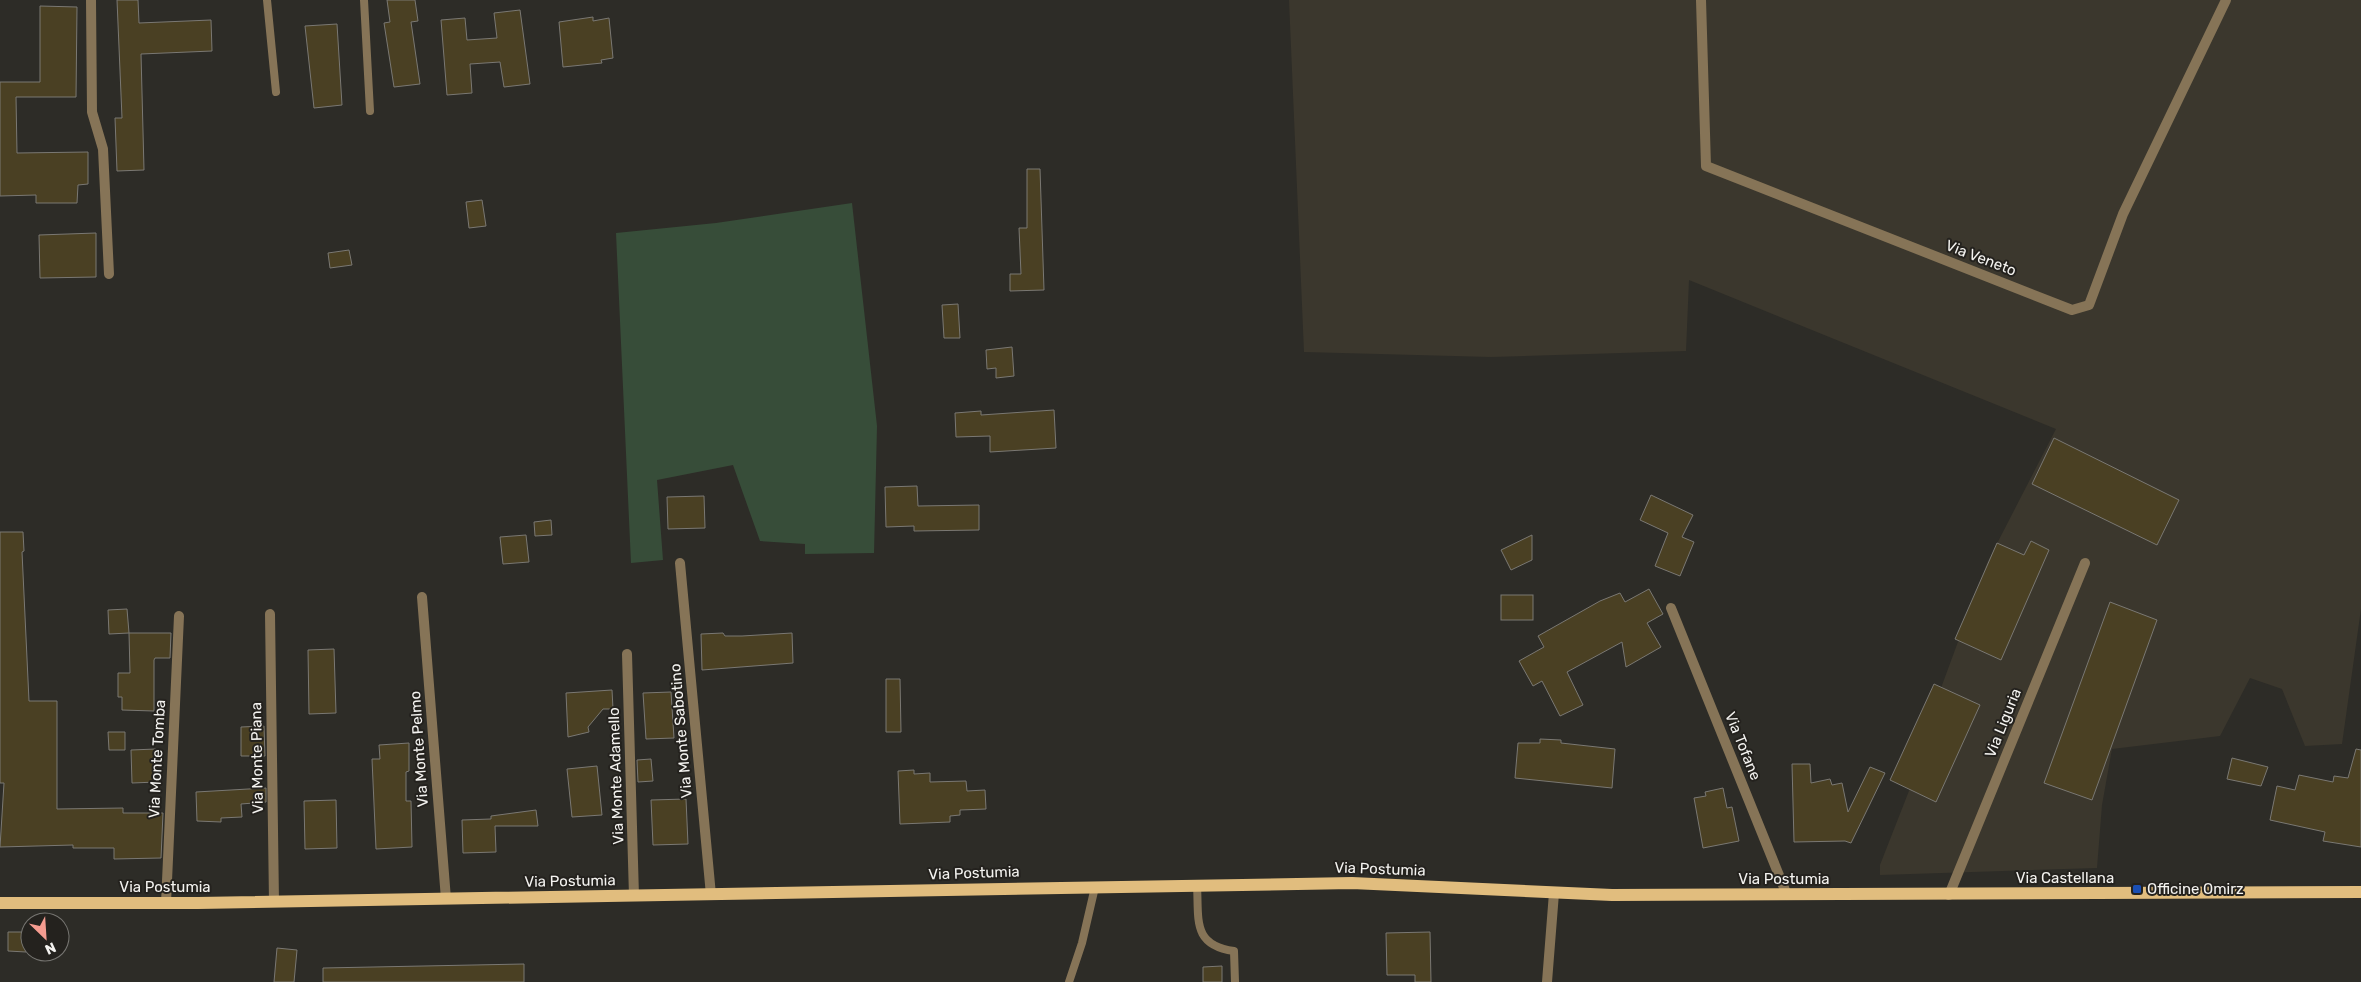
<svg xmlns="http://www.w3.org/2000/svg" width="2361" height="982" font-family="Rubik,sans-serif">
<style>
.built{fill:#3b372d}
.green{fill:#374d39}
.building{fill:#4a4023;stroke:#7a7873}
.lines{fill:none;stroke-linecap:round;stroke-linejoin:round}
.service{stroke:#867457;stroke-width:8}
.minor{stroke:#867457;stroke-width:10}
.primary{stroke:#e1bd7e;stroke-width:12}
.transit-dot{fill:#1a4fb4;stroke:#24221e;stroke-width:2}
.labels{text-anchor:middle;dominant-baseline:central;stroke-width:4;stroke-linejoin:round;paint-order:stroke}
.street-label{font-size:15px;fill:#f4f3f0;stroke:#24221e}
.poi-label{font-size:15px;fill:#f4f3f0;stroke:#24221e;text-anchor:start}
</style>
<rect width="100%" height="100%" fill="#2d2c27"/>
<path class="built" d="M1289,0h1072v609l-19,135 -37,2 -23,-57 -32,-11 -30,58 -108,13 -10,56 -5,63 -217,7v-10l45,-115 16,-62 46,-125 69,-134 -367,-149 -3,71 -195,6 -187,-5z"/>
<path class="green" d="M852,203l25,223 -3,127 -69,1v-10l-45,-3 -27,-76 -76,15 6,80 -32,3 -15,-330 100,-10z"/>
<g class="building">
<path d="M117,0h21l1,23 72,-3 1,31 -71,3 3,116 -27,1 -2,-53h7z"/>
<path d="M387,0h28l3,21 -7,1 9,62 -26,3 -10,-64 6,-1z"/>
<path d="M40,6l37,1 -1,90h-60l1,56 71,-1v32l-10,1 -1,18h-41v-8l-36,1v-114h40z"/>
<path d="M520,10l10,74 -26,3 -4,-25 -30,2 2,29 -25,2 -6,-75 24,-2 2,22 30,-2 -3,-25z"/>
<path d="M593,17v4l16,-3 4,40 -12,2 1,3 -39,4 -4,-45z"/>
<path d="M337,24l5,81 -28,3 -9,-82z"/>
<path d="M1027,169h13l4,121 -34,1v-17h11l-2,-46h8z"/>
<path d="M482,200l4,26 -17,2 -3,-26z"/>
<path d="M96,233v44l-56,1 -1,-43z"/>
<path d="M349,250l3,15 -22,3 -2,-15z"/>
<path d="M958,304l2,34h-16l-2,-33z"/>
<path d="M1012,347l2,29 -18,2v-10l-9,1 -1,-19z"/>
<path d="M1054,410l2,38 -66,4v-16l-34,1 -1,-24 26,-2v4z"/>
<path d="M2054,438l125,62 -22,45 -125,-61z"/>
<path d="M917,486l1,20 61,-1v25l-65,1v-5l-28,1 -1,-40z"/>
<path d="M1651,495l42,20 -11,22 12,5 -14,34 -25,-10 13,-33 -28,-13z"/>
<path d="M704,496l1,32 -37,1 -1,-32z"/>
<path d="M551,520l1,15 -17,1 -1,-14z"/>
<path d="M0,532h23l1,19 -2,1 7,149h28v108l66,-1v5h40l-2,45 -47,1v-11h-41v-3l-73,2 4,-64h-4z"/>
<path d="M526,535l3,27 -26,2 -3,-27z"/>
<path d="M1532,535v25l-21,10 -10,-20z"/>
<path d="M2031,541l18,9 -48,110 -46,-21 42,-96 27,12z"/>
<path d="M1649,589l14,25 -16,9 14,24 -35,20 -4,-25 -55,30 16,33 -23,11 -18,-35 -9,5 -14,-25 25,-14 -6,-11 62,-35 20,-8 5,9z"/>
<rect x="1501" y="595" width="32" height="25"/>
<path d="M2110,602l47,18 -65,180 -48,-17z"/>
<path d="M127,609l2,24 -20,1 -1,-24z"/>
<path d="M129,633h42l-1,25h-15l-1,2v51l-32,-1v-13h-4v-24h12z"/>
<path d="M723,633l2,3h17l50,-3 1,30 -91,7 -1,-36z"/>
<path d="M334,649l2,64 -27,1 -1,-64z"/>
<path d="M886,679h14l1,53h-15z"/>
<path d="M1934,684l46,21 -44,97 -46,-22z"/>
<path d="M612,690l1,19h-10l-15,18 1,5 -21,5 -2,-44z"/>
<path d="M671,692l3,46 -28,1 -3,-46z"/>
<path d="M264,726l1,30h-24v-29z"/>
<path d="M108,732h17v18h-16z"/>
<path d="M1540,739l21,1v3l54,6 -3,39 -97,-10 3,-35h22z"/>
<path d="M409,743v28l-3,1v29h5l1,46 -36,2 -4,-90h8l-1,-14z"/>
<path d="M156,749l1,33 -25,1 -1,-33z"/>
<path d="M2356,749l5,1v97l-38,-6 2,-9 -55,-12 7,-34 18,4 4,-15 34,7 1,-6 14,2z"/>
<path d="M2232,758l36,9 -7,19 -34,-7z"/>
<path d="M651,759l2,22 -15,1 -1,-22z"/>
<path d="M1792,764h18l1,19 19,-4 2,6 10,-2 6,29 22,-45 15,6 -34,70 -6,-2 -51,1z"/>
<path d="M597,766l5,49 -30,2 -5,-48z"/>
<path d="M914,770v4l16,-1v9l36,-1 1,10 18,-1 1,19 -26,1v5l-10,1v6l-50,2 -2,-53z"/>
<path d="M266,788v14l-25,2 1,13 -21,1v4l-24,-1 -1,-29z"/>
<path d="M1723,788l4,20 5,-1 7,34 -36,7 -9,-50 12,-2 -1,-4z"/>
<path d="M686,799l2,45 -35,1 -2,-45z"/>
<path d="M336,800l1,48 -32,1 -1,-48z"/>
<path d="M536,810l2,16h-43l1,26 -33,1 -1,-33 29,-1v-3z"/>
<path d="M8,932h18v20l-18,-1z"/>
<path d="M1430,932l1,50h-16v-7h-28l-1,-42z"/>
<path d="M277,948l20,2 -3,32h-20z"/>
<path d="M524,964v18h-201v-14z"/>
<path d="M1222,966v16h-19v-15z"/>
</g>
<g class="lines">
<g class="service">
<path d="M267,0l9,92"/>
<path d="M364,0l6,111"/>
<path d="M1197,885c2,35 -5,60 37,66l1,31"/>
<path d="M1069,982l13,-39 13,-56"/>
</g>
<g class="minor">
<path d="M91,0l1,112 11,37 6,125"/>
<path d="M1701,0l5,166 366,144 17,-5 34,-91 103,-214"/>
<path d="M680,563l31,332"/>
<path d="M422,597l24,302"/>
<path d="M1671,608l116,287"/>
<path d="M270,614l4,288"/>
<path d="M627,654l7,242"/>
<path d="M1949,895l136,-332"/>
<path d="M166,903l13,-287"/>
<path d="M1547,982l7,-89"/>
</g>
<path class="primary" d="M0,903h198l1154,-20 260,12 749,-3"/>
</g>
<rect class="transit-dot" x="2132" y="884" width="10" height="10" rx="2.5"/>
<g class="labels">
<g class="street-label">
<text transform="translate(1981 258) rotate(21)">Via Veneto</text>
<text transform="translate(2003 723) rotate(-68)">Via Liguria</text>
<text transform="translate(681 731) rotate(-95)">Via Monte Sabotino</text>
<text transform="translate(1743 746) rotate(68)">Via Tofane</text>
<text transform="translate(419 749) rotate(-94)">Via Monte Pelmo</text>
<text transform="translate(257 758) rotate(-91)">Via Monte Piana</text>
<text transform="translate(157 759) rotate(-87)">Via Monte Tomba</text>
<text transform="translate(616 776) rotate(-92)">Via Monte Adamello</text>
<text transform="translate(1380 869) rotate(2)">Via Postumia</text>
<text transform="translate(974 873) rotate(-2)">Via Postumia</text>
<text x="2065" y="878">Via Castellana</text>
<text x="1784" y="879">Via Postumia</text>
<text transform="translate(570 881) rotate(-1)">Via Postumia</text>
<text x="165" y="887">Via Postumia</text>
</g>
<g class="poi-label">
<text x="2147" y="889">Officine Omirz</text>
</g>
</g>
<g transform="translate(45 937) rotate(155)"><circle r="24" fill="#24221e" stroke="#777672"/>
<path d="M0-4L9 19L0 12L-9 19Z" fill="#f59c90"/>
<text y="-8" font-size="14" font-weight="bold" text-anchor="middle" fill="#f4f3f0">N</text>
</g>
</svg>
